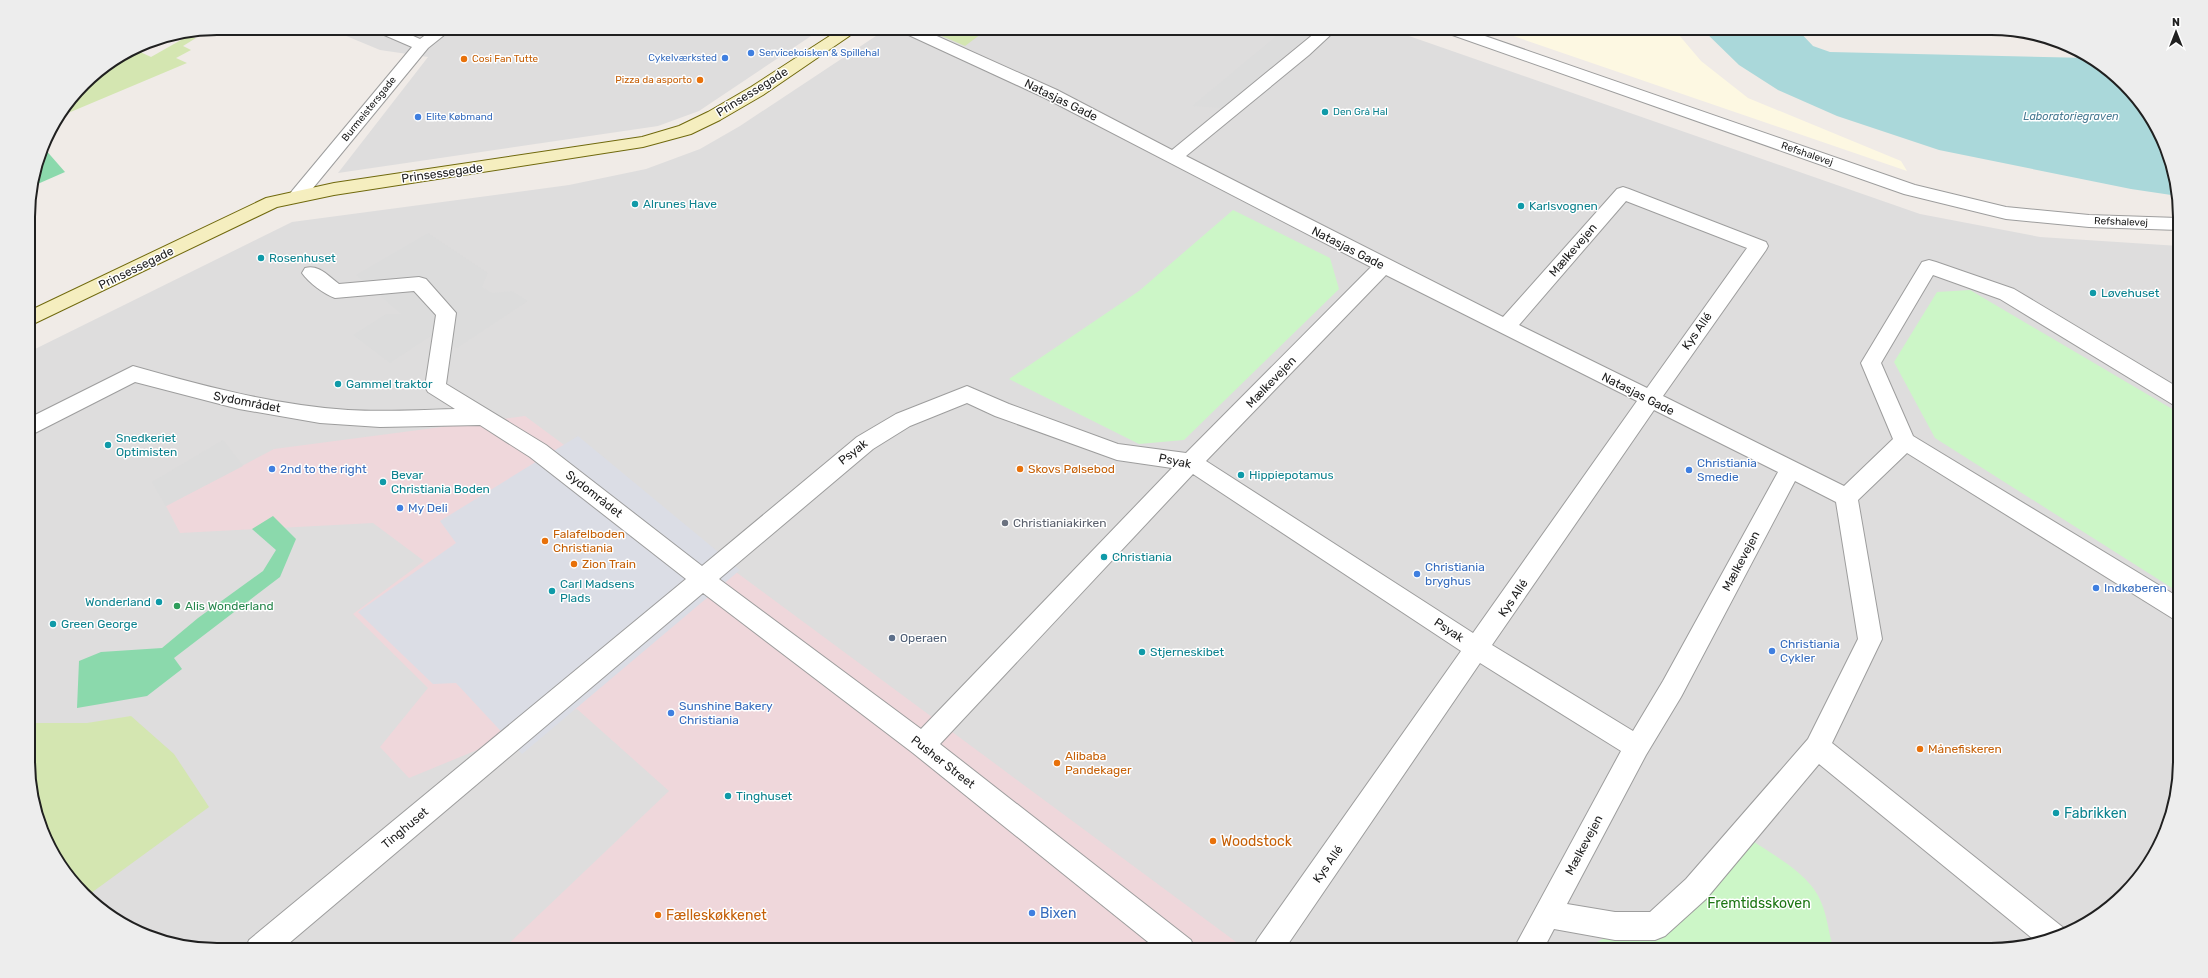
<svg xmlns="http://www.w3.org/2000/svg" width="2208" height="978" font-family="Rubik,sans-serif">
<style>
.residential{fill:#dedddd}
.commercial{fill:#efd7db}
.education{fill:#fdf8e2}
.grass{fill:#d4e6b1}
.park{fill:#ccf6c7}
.pitch{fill:#8bd9ac}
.parking{fill:#dcdcdc}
.plaza{fill:#dbdde5}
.water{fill:#aad8da}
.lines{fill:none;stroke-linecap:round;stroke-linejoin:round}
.street-casing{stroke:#9d9d9d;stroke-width:2}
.secondary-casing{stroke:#70690d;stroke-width:2}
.street{fill:#fff;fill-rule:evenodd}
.secondary{fill:#f5eebf;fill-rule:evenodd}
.shop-dot{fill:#3f7fe0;stroke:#fff;stroke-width:1.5}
.food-dot{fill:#e8710a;stroke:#fff;stroke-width:1.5}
.culture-dot{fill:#0f9aa8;stroke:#fff;stroke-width:1.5}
.worship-dot{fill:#6b7280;stroke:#fff;stroke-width:1.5}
.leisure-dot{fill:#2e9e5b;stroke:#fff;stroke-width:1.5}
.service-dot{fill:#5c6f8a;stroke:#fff;stroke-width:1.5}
.labels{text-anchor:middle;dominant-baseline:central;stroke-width:3;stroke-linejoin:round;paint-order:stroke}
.far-shop-label{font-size:10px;fill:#366cbe;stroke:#fff;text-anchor:start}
.far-food-label{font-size:10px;fill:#c56008;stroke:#fff;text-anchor:start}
.far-street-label{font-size:10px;fill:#202020;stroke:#fff}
.far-culture-label{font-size:10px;fill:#0d838f;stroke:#fff;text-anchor:start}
.far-water-label{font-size:11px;font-style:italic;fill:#487a92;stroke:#fff}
.street-label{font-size:12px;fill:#202020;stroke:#fff}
.culture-label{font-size:12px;fill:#0d838f;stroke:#fff;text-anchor:start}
.shop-label{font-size:12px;fill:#366cbe;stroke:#fff;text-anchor:start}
.food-label{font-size:12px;fill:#c56008;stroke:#fff;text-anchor:start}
.worship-label{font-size:12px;fill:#5b616d;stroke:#fff;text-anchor:start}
.leisure-label{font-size:12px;fill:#27864d;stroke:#fff;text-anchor:start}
.service-label{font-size:12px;fill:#4e5e75;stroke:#fff;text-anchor:start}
.near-culture-label{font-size:14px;fill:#0d838f;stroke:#fff;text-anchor:start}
.near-food-label{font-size:14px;fill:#c56008;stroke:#fff;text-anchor:start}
.near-park-label{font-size:14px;fill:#1d7714;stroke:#fff}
.near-shop-label{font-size:14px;fill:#366cbe;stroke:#fff;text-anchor:start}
.rim{fill:none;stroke:#202020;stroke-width:2}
</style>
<rect width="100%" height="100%" fill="#f0ebe7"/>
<g class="residential">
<path d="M327,28h496l-124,83 -41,15 -320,47 90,-116 -48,-7z"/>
<path d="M888,28h498l534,186 120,23 139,9 1,516 -14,71 -25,43 -45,42 -44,22 -48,10h-1787l-72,-14 -43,-25 -35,-35 -25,-42 -12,-48 -1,-434 263,-130 277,-37 77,-16 54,-20 40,-23z"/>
</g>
<path class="commercial" d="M525,416l722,534h-745l167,-159 -92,-82 -168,69 -29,-31 48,-59 -75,-74 71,-53 -51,-38 -193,10 -14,-27 108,-57z"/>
<path class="education" d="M1490,28h183l28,33 47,37 153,63 6,10z"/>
<g class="grass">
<path d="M923,28h66l-24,18z"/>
<path d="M1868,28h123l19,4 -130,1 -26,-3z"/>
<path d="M188,36l8,2 -13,8 8,4 -15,8 11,5 -126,53 31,-41 42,-26 17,8z"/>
<path d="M131,716l43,38 35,53 -122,89 -20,-20 -25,-42 -12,-48v-63h57z"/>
</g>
<g class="park">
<path d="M1233,210l97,48 9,31 -155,151 -45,4 -130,-65 130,-88z"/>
<path d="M1970,290l209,123 1,180 -245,-155 -41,-76 43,-70z"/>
<path d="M1750,839c27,19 63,36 73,68 5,14 6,29 11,43h-253l26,-13 52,-1z"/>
</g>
<g class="pitch">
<path d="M44,148l21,24 -32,14z"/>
<path d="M273,516l23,23 -16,38 -106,81 8,11 -35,27 -70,12 2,-47 22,-9 61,-4 36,-30 65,-47 13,-21 -24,-21z"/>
</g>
<g class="parking">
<path d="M1286,28h32l-96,80 -30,-2z"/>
<path d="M428,233l60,40 -6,14 10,6 20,-2 16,10 -71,47 -26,-12 -41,27 -37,-28 33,-21h15l-45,-39z"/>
<path d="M223,440l20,26 -77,40 -14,-24z"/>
</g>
<path class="plaza" d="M578,436l162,134 -218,184 -66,-71 -23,1 -75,-72 98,-69 -16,-22z"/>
<path class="water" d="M1701,28h95l17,18 17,6 260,6 16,9 35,35 25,42 12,52 -47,-7 -192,-39 -102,-34 -59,-26 -39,-25z"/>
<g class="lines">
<g class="street-casing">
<g id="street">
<path d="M373,28h22l25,11 15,-11h18l-25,20 -124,151 -6,2 -6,-2 -3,-4 3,-4 120,-144 -37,-16z"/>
<path d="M898,28h21l138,62 115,60 149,-122h17l-29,27 -123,101 317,161 114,-128 6,-2 6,2 137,53 2,4 -2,4 -103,146 181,90 49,-47 -32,-76 61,-101 7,-2 7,2 78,27 165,99v18l-7,-2 -172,-105 -67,-24 -52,88 32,73 267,162v23l-8,-3 -265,-165 -49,47 24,139 -50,104 233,186 2,4 -15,7 -14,3 -219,-179 -113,135 -41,37 -10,4h-40l-61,-11 -11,21h-30l108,-199 -141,-88 -196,287h-31l4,-10 204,-289 -268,-177 -253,270 251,196 4,10h-37l-245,-197 -210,-160 -422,357h-36l4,-10 437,-361 -156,-122 -50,-32 -100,2 -60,-4 -81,-14 -104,-27 -106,54v-18l104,-52c70,20 142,39 215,44 36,2 71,0 107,-1l-27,-17 -3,-5 11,-72 -22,-24 -79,7c-11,-4 -26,-15 -33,-25l3,-5c14,-4 23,8 34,16l80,-7 7,2 30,34 -10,71 100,61 156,121 155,-129 39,-23 71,-28 42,18 109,40 68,9 185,-186 -326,-169 -145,-67zM1626,201l121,47 -100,140 -128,-63zM1386,275l251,126 -164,232 -267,-172zM967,403l28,13 122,44 55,8 -251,261 -202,-150 154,-130 37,-23zM1654,410l124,62 -115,209 -30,50 -141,-86zM1795,481l41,21 22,137 -50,100 -122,140 -36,33h-35l-48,-8 79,-149 35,-58z"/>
<path d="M1439,28h23l453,157 91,22 83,8 89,3 1,12 -90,-3 -83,-8 -102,-25 -463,-163z"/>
</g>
</g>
<g class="secondary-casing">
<path id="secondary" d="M842,28h19l-98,67 -43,25 -29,14 -48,13 -309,48 -57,12 -248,119v-15l237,-113 68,-15 308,-46 37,-11 29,-14 43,-25z"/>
</g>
<use href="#street" class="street"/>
<use href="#secondary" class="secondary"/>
</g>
<g class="shop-dot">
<circle cx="751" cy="53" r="4"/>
<circle cx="725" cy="58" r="4"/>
<circle cx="418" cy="117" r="4"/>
<circle cx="272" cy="469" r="4"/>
<circle cx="1689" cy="470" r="4"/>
<circle cx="400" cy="508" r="4"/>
<circle cx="1417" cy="574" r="4"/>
<circle cx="2096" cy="588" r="4"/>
<circle cx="1772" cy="651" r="4"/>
<circle cx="671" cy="713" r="4"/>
<circle cx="1032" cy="913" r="4"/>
</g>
<g class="food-dot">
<circle cx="464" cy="59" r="4"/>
<circle cx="700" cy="80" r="4"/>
<circle cx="1020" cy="469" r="4"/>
<circle cx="545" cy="541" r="4"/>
<circle cx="574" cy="564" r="4"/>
<circle cx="1920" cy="749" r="4"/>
<circle cx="1057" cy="763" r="4"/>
<circle cx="1213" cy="841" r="4"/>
<circle cx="658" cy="915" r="4"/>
</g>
<g class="culture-dot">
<circle cx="1325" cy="112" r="4"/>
<circle cx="635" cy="204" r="4"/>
<circle cx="1521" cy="206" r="4"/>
<circle cx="261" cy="258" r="4"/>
<circle cx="2093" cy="293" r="4"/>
<circle cx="338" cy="384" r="4"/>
<circle cx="108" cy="445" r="4"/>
<circle cx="1241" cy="475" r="4"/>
<circle cx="383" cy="482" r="4"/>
<circle cx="1104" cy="557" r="4"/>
<circle cx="552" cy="591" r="4"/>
<circle cx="159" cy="602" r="4"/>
<circle cx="53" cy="624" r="4"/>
<circle cx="1142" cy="652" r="4"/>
<circle cx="728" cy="796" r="4"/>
<circle cx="2056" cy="813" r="4"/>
</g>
<circle class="worship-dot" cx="1005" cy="523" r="4"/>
<circle class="leisure-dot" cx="177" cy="606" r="4"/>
<circle class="service-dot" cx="892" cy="638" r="4"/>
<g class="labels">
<g class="far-shop-label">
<text x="759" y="53">Servicekoisken &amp; Spillehal</text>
<text x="717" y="58" text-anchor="end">Cykelværksted</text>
<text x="426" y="117">Elite Købmand</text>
</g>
<g class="far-food-label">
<text x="472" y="59">Cosi Fan Tutte</text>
<text x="692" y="80" text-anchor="end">Pizza da asporto</text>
</g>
<g class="far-street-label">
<text transform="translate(369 109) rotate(-51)">Burmeistersgade</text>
<text transform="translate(1807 154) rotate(19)">Refshalevej</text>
<text transform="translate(2121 222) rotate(2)">Refshalevej</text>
</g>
<g class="far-culture-label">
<text x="1333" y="112">Den Grå Hal</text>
</g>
<g class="far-water-label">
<text x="2071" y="116">Laboratoriegraven</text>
</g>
<g class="street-label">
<text transform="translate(752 92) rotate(-32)">Prinsessegade</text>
<text transform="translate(1061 100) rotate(26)">Natasjas Gade</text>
<text transform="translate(442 173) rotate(-8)">Prinsessegade</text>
<text transform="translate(1348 248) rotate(27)">Natasjas Gade</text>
<text transform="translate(1573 250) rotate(-49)">Mælkevejen</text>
<text transform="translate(136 268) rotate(-26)">Prinsessegade</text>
<text transform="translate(1697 331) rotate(-55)">Kys Allé</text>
<text transform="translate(1271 382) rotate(-46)">Mælkevejen</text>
<text transform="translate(1638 394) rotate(27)">Natasjas Gade</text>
<text transform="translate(247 402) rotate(11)">Sydområdet</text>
<text transform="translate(853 452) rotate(-38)">Psyak</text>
<text transform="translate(1175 461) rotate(12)">Psyak</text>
<text transform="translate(594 494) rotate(38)">Sydområdet</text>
<text transform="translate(1741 561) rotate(-62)">Mælkevejen</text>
<text transform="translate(1513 598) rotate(-56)">Kys Allé</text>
<text transform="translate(1449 630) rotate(34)">Psyak</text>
<text transform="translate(943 762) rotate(38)">Pusher Street</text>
<text transform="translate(405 828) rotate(-40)">Tinghuset</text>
<text transform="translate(1584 845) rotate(-62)">Mælkevejen</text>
<text transform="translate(1328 864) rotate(-55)">Kys Allé</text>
</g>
<g class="culture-label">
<text x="643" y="204">Alrunes Have</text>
<text x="1529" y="206">Karlsvognen</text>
<text x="269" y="258">Rosenhuset</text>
<text x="2101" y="293">Løvehuset</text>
<text x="346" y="384">Gammel traktor</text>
<text x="116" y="438">Snedkeriet<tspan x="116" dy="14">Optimisten</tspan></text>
<text x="391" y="475">Bevar<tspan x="391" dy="14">Christiania Boden</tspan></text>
<text x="1249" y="475">Hippiepotamus</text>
<text x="1112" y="557">Christiania</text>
<text x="560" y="584">Carl Madsens<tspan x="560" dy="14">Plads</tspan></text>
<text x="151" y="602" text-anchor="end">Wonderland</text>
<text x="61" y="624">Green George</text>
<text x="1150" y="652">Stjerneskibet</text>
<text x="736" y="796">Tinghuset</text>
</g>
<g class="shop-label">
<text x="1697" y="463">Christiania<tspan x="1697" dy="14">Smedie</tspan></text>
<text x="280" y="469">2nd to the right</text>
<text x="408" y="508">My Deli</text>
<text x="1425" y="567">Christiania<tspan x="1425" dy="14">bryghus</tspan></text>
<text x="2104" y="588">Indkøberen</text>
<text x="1780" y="644">Christiania<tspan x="1780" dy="14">Cykler</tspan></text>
<text x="679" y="706">Sunshine Bakery<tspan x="679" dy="14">Christiania</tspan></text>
</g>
<g class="food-label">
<text x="1028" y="469">Skovs Pølsebod</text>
<text x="553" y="534">Falafelboden<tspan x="553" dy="14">Christiania</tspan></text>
<text x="582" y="564">Zion Train</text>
<text x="1928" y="749">Månefiskeren</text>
<text x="1065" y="756">Alibaba<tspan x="1065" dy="14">Pandekager</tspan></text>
</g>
<g class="worship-label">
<text x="1013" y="523">Christianiakirken</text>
</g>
<g class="leisure-label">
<text x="185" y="606">Alis Wonderland</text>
</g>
<g class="service-label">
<text x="900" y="638">Operaen</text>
</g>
<g class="near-culture-label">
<text x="2064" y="813">Fabrikken</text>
</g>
<g class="near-food-label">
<text x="1221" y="841">Woodstock</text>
<text x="666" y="915">Fælleskøkkenet</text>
</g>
<g class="near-park-label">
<text x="1759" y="903">Fremtidsskoven</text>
</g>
<g class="near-shop-label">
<text x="1040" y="913">Bixen</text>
</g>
</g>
<path d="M0 0H2208V978H0ZM217 35H1991A182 182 0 0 1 2173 217V761A182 182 0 0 1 1991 943H217A182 182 0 0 1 35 761V217A182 182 0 0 1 217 35Z" fill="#ededed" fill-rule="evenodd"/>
<path class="rim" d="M217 35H1991A182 182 0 0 1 2173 217V761A182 182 0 0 1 1991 943H217A182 182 0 0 1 35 761V217A182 182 0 0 1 217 35Z"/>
<g transform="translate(2176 32)" stroke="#ffffff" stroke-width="3" paint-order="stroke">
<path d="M0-3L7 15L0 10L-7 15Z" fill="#202020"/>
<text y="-6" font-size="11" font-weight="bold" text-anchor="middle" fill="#202020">N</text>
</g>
</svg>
